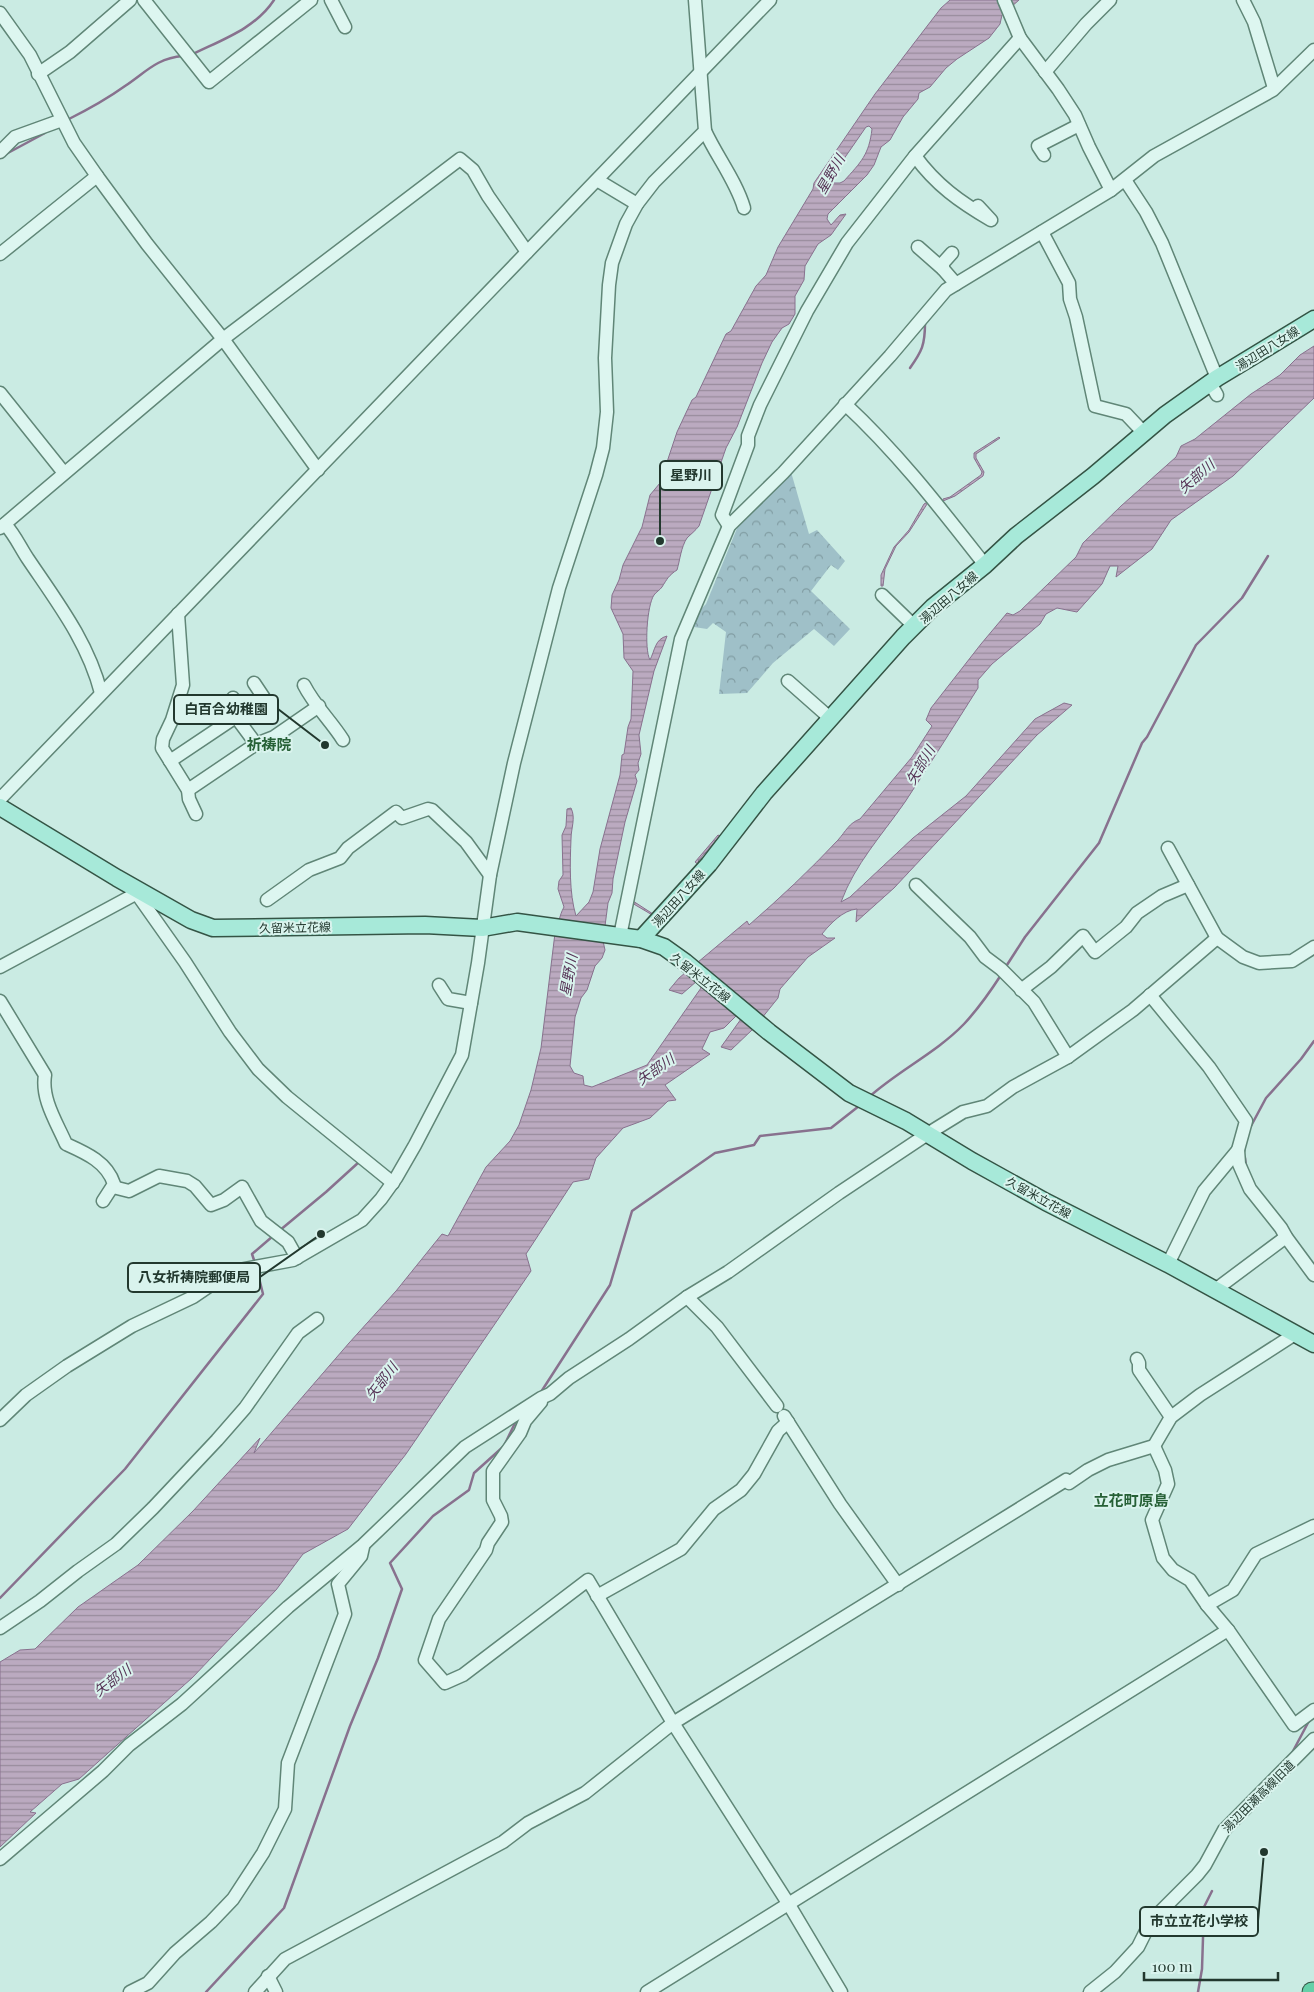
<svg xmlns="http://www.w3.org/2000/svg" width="1314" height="1992" font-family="'Playfair Display','Noto Sans JP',serif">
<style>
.forest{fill:url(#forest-crowns)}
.water{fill:url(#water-rules);stroke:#88718e;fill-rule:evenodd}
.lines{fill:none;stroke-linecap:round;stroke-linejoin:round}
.stream{stroke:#88718e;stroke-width:2.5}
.minor-casing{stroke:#608677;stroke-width:15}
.major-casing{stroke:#345445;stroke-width:19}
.highway-casing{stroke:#345445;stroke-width:21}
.minor{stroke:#ddf6f0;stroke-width:12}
.major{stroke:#a7e9d9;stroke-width:16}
.highway{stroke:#65d0a8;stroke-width:19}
.labels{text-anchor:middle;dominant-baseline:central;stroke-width:4;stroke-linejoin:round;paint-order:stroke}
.street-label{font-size:12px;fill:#22382e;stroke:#d9f3ed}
.water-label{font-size:14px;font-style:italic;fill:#563356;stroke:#d9f3ed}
.quarter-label{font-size:15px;font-weight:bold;fill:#266036;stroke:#d9f3ed}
.leader{fill:none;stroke:#22382e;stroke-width:2}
.callout-dot{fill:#22382e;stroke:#d9f3ed;stroke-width:2}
.callout{fill:#d9f3ed;stroke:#22382e;stroke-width:2}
.callout-label{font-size:14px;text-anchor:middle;font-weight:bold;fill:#22382e}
</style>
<defs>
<pattern id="forest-crowns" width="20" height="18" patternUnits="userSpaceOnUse" patternTransform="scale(1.25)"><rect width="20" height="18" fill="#9fc0c8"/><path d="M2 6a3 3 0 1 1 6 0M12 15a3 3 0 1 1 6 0" fill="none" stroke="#819da3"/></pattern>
<pattern id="water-rules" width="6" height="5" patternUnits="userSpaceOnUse" patternTransform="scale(1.25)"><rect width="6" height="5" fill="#bbaac0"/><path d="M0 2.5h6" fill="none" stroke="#988b9c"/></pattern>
</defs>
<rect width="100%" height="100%" fill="#caebe3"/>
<path class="forest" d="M791,472l18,62 8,-4 28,31 -7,9 -7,-5 -20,26 39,38 -16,17 -20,-17 -41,34 -26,30 -28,1 7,-62 -13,-9 -6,6 -13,-2 5,-16 7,-7 32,-78z"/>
<g class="water">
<path d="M950,0h69l-17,15 -2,9 -11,14 -32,21 -11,9 -16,19 -11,6 -1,6 -15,18 -13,23 -9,7 -7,18 -7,10 -39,39 -1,5 4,6 9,-10 6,-1 -15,21 -13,9 -13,22 -1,14 -9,16v18l-6,10 -7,4 -10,14 -10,21 -25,64 -11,21 -27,78c-4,5 -8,8 -12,12 -6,9 -7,22 -10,32 -8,5 -10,9 -15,17 -2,3 -6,5 -8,8 -7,10 -10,54 -4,65 5,-10 5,-21 17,-24l-13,35 -15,64 2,19 -3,9 1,7 -4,5 2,6 -12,41 -12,57 -1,14 -4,10 -5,38 2,9 -3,8 -7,8 -8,24 -6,8 -6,19 -5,49 4,7 9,3 1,9 8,2 55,-22 54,-77 -4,-7 -15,13 -13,-4 10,-12 68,-57 2,4c31,-27 61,-55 89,-85 8,-9 11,-17 22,-21l52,-62 20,-31 -6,-6 5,-12 50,-64 26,-31 6,2 7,-4 56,-54 7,-14 38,-37 55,-49 5,-11 14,-7 56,-45 29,-19 20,-20 14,-9v52l-81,78 -62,44 -19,29 -36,28 2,-11h-8l-8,18 -25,28 -20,-4 -11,6 -6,10 -48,40 -14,16v8c-24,38 -48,76 -73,114 -23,33 -50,62 -64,100l9,-5 63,-59 53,-42 69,-77 29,-16 8,2 -35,30 -143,153 -38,34 1,-13c-14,1 -27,15 -35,25l5,4h8l-27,19 -28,32 -2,9 -25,31 -22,21 -10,-3 20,-28 -5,-3 -12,12 -14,4 -8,17 8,5 -45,31 11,15 -8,1 -18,17 -27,10 -27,30 -7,21 -16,3 -47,72 5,17 -125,183 -58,75 -45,25 -27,36 -84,88 -113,101 -17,5 -32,28 6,1 -36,34v-185l20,-12 15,-1 43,-42 60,-42 55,-54 67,-73 -6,15 95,-110 47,-52 46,-57 6,2 38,-69 24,-26 9,-16 12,-35 10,-42 14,-115c4,-9 4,-17 9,-26l-6,-18 1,-8 4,-6 -1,-40 4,-9 1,-17 4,-1c5,10 0,20 0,31 -1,24 -2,54 5,77l13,-14 4,-10 7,-43 20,-74 2,-20 2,-1 4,-27 3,-8 2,-48 -9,-13 -1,-24 -12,-26 1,-13 7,-15 4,-15 19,-38 8,-32 10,-12 17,-51 15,-32 4,-3 30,-63 5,-3 25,-45 10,-11 12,-28 35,-58 1,-6 61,-89 66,-86zM869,126l3,3c-3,26 -11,33 -28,52l-4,2h-6l-2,-7 34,-49z"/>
<path d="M999,437l1,1 -24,16v4l8,14 -1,4 -28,20 -12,5v-2l7,-2 31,-22 1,-3 -8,-14v-5z"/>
<path d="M929,501l-20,31 -13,14 -11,23 -2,17h-2v-11l13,-28 15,-17 15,-26z"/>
<path d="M718,835l2,1 -22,25 4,4 -48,51 -22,-13 1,-2 20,13 46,-49 -4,-3z"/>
</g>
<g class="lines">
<g class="stream">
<path d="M191,55c30,-15 64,-26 83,-55"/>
<path d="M67,120c20,-10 40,-21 58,-34 21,-14 32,-28 58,-30"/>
<path d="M6,154l39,-21"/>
<path d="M910,368c12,-17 15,-23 15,-45"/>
<path d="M1005,968l20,-31 74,-94 43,-100 5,-6 49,-92 46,-47 26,-42"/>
<path d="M869,1097c30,-27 67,-44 95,-73 14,-15 26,-32 37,-49"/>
<path d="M1251,1126l15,-28 35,-39 13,-18"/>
<path d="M1245,1158l1,8"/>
<path d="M279,1231l47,-39 33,-30"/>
<path d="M255,1263l-3,-9 21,-18"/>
<path d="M541,1392l69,-107 22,-74 83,-58 39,-8 6,-9 71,-8 28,-22"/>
<path d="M0,1598l125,-129 138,-175 -6,-24"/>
<path d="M1283,1763l9,-10 18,-34"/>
<path d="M206,1992l78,-84 66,-182 28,-68 24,-69 -12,-26 43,-47 36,-26 5,-17 30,-27 12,-25"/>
<path d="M1198,1992l4,-23 2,-62 8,-16"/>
</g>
<g class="minor-casing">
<g id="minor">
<path d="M144,0l65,82 102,-82"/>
<path d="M331,0l14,27"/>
<path d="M1004,0l16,38 38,51 17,26 14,32 22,43"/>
<path d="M1243,0l11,22 20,66"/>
<path d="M0,13l30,42 44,88 23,33 50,68 76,95 95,131"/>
<path d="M1045,72l41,-48 24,-24"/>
<path d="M38,74l32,-22 60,-52"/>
<path d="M705,131c12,26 31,50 39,77"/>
<path d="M0,152l15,-15 47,-17"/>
<path d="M1044,155l-6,-9 41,-21"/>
<path d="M915,156c21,29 45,46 76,64l-13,-14"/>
<path d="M597,180l40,24"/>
<path d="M1125,180l21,32 16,31 55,135"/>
<path d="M1042,232l27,51 1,16 6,18 19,89 31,8 18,19"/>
<path d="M918,247l25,22"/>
<path d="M952,253l-9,10v6l13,15"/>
<path d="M0,254l97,-78"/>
<path d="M1210,383l7,12"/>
<path d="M0,393l64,80"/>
<path d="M845,404c53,49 96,105 140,161"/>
<path d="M5,524c10,11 15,23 23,35 29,43 60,83 73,134"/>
<path d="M729,526l-7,-11 26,-70v-9l12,-31 47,-94 40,-68 68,-87 105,-118"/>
<path d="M0,528l223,-189 237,-180 13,11 15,26 39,56"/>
<path d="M882,595l32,31"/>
<path d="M178,614l5,71 -11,35 -9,19 -1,9 26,42 1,9 7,15"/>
<path d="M788,681l43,38"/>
<path d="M304,685c10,20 27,36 39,55"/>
<path d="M233,698l10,14"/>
<path d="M236,717l20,27"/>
<path d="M170,761l94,-63 -10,-15"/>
<path d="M188,790l68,-46 18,-7 45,-31"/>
<path d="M0,799l770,-799"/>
<path d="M1168,848l49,90 26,19 16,6 33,-2 22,-14"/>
<path d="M916,885l54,52 15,20 16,12 33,33 34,55"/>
<path d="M137,894l48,68 45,70 28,37 29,28 106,86"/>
<path d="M267,900l42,-30 31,-12 8,-10 48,-36 6,6 26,-9 4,1 34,32 24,33"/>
<path d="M620,936l61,-297 48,-113 54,-53 107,-117 56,-66 165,-100 43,-34 119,-66 41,-40"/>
<path d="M0,967l141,-76"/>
<path d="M439,985l9,14 23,4"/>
<path d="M1021,990l30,-23 32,-31 12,16 31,-25 11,-14 25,-17 26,-11"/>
<path d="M1150,995l59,72 37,54 -8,29 -34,41 -36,73"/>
<path d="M0,1001l45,74c-4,24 12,48 21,69 20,9 41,18 48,40l-11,17"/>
<path d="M1238,1150l1,14 11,25 31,39 5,9 28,38"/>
<path d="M113,1187l16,4 30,-15 28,5 8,5 16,19 13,-5 18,-13 19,34 27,21 9,16"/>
<path d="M1215,1290l71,-53"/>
<path d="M687,1297l30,30 60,79"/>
<path d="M1137,1359l2,4v7l32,47"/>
<path d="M541,1402l-16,19 -5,12 -27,38v29l8,16 1,6 -14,21 -2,7 -47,69 -14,41 20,23 18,-8 125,-95 85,143 115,180 53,89"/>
<path d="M784,1416l56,88 58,81"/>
<path d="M0,1420l26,-25 41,-29 65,-40 61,-29 22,-15 24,-12 54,-10 69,-40 19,-21 15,-21 19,-33 47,-90 16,-92 12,-88 24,-112 45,-175 37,-113 7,-27 4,-36 -2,-54 4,-73 3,-22 14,-39 11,-20 17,-22 51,-51 -10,-131"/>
<path d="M1154,1446l11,24 3,14 -16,36 11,38 10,12 17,10 17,25 21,25 66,95 20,-15"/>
<path d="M597,1596l84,-47 33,-40 27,-19 13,-16 24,-43 10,-9"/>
<path d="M1207,1605l26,-15 23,-36 58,-28"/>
<path d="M0,1628l40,-27 38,-30 38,-27 37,-36 64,-68 28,-32 53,-75 19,-14"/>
<path d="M0,1859l103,-88 26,-26 53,-41 106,-97 75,-62 102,-98 76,-49 9,-4 19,-16 60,-39 58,-42 41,-25 111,-79 90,-60 34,-21 24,-6 26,-19 55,-30 65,-47 84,-72"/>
<path d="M268,1976l8,16"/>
<path d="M130,1992l18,-9 27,-30 36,-31 22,-23 30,-46 22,-44 3,-46 57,-149 -7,-30 23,-28 2,-9"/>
<path d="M255,1992l30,-33 218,-117 25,-19 57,-30 88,-70 393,-243 3,3 19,-13 20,-10 46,-14 17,-29 29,-22 95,-61"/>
<path d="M647,1992l581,-362"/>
<path d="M1090,1992l25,-20 23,-25 13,-26 46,-46 8,-10 19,-35 90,-91"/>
</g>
</g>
<g class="major-casing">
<g id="major">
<path d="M0,807l117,71 74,42 22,8 212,-3 57,3 35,-6 124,17 23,8 21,15 84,70 80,61 57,28 66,40 74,41 122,62 146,80"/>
<path d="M641,939l68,-75 55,-71 139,-156 30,-30 52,-42 31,-29 77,-60 72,-61 52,-37 97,-59"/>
</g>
</g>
<g class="highway-casing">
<path id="highway" d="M1312,1992h2"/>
</g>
<use href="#minor" class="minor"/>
<use href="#major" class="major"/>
<use href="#highway" class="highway"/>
</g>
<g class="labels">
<g class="street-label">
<text transform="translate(1267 348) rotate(-32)">湯辺田八女線</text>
<text transform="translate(948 597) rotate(-41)">湯辺田八女線</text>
<text transform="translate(678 898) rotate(-48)">湯辺田八女線</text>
<text transform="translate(295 927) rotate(-1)">久留米立花線</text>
<text transform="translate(701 977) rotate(38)">久留米立花線</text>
<text transform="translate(1039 1197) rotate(29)">久留米立花線</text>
<text transform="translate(1258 1796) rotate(-45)">湯辺田瀬高線旧道</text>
</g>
<g class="water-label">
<text transform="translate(830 174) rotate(-60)">星野川</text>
<text transform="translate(1196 476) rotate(-41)">矢部川</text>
<text transform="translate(920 765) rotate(-59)">矢部川</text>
<text transform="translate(568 975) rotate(-80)">星野川</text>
<text transform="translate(655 1069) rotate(-35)">矢部川</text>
<text transform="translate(381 1381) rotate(-52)">矢部川</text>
<text transform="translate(112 1680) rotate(-37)">矢部川</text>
</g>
<g class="quarter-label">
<text x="269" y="744">祈祷院</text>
<text x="1131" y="1500">立花町原島</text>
</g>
</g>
<path class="leader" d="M660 541L660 475M325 745L278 709M321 1234L260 1277M1264 1852L1258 1921"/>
<g class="callout-dot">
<circle cx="660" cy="541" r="5"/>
<circle cx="325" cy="745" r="5"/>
<circle cx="321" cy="1234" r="5"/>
<circle cx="1264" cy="1852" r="5"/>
</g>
<g class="callout">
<rect x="660" y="461" width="62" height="29" rx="5"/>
<rect x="174" y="695" width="104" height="29" rx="5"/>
<rect x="128" y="1263" width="132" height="29" rx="5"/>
<rect x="1140" y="1907" width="118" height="29" rx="5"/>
</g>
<g class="callout-label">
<text x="691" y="480">星野川</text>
<text x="226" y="714">白百合幼稚園</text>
<text x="194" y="1282">八女祈祷院郵便局</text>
<text x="1199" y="1926">市立立花小学校</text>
</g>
<path d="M1144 1972v8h134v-8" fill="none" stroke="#22382e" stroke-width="2.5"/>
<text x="1152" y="1972" font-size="15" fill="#22382e" stroke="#d9f3ed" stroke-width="4" paint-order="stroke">100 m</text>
</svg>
